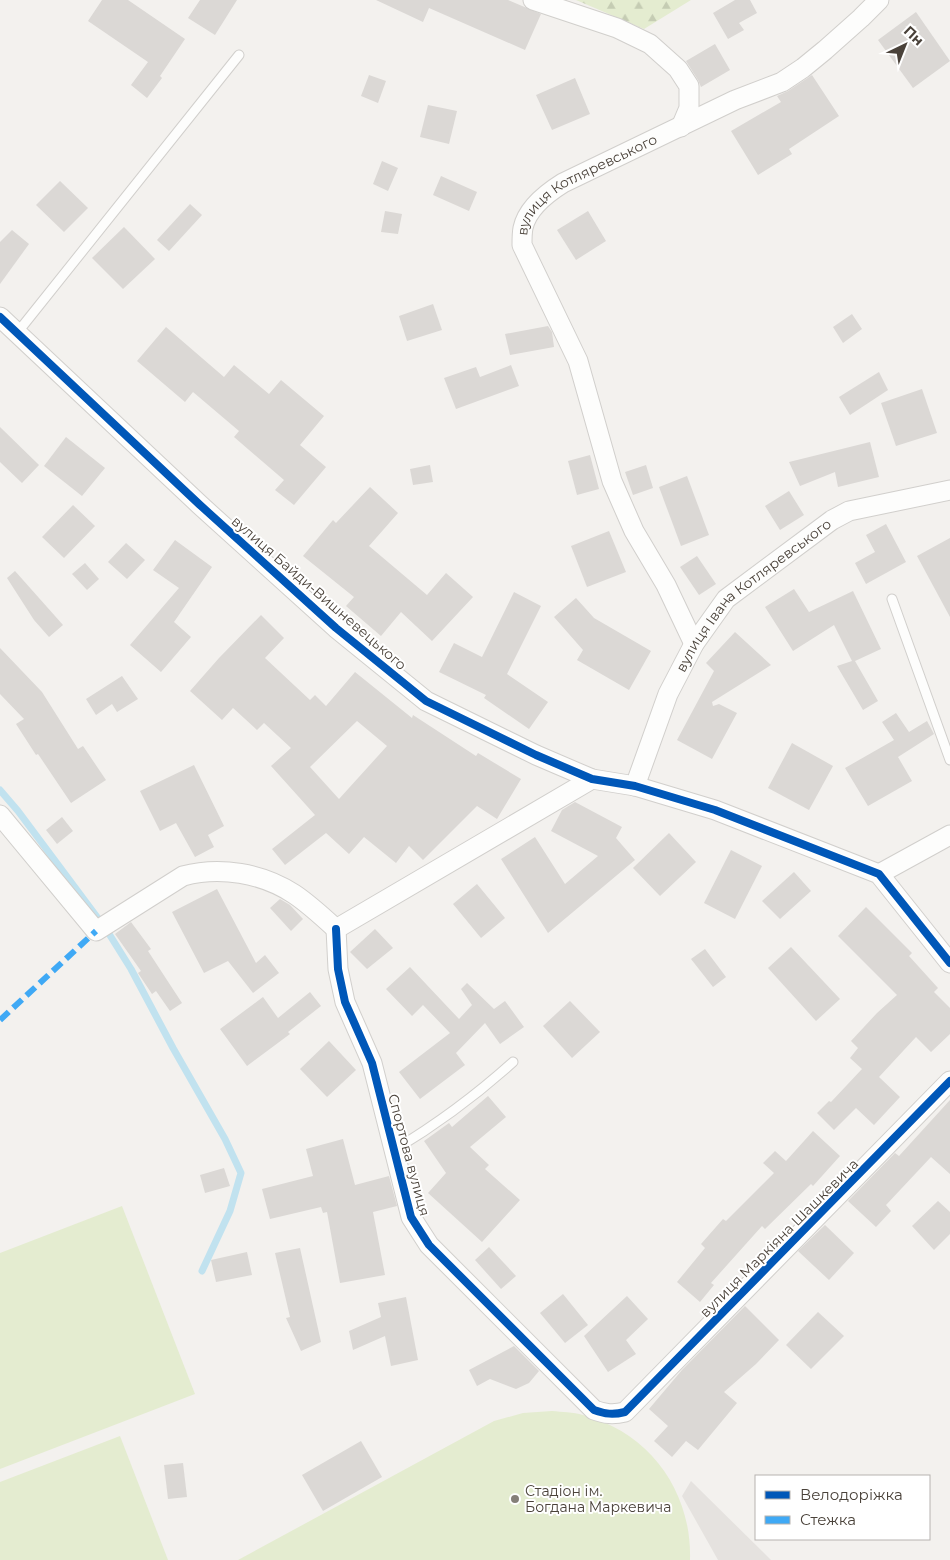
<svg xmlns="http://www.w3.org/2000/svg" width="950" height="1560" font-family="Montserrat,sans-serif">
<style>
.grass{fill:#e4ecd0}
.forest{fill:url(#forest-firs)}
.parking{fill:#e5e2df}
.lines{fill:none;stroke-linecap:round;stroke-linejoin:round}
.stream{stroke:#c1e2ef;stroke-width:7}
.building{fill:#dbd8d5;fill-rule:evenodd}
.service-casing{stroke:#d1cfcc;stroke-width:11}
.minor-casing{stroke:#d1cfcc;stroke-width:21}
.service{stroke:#fdfdfc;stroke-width:9}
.minor{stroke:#fdfdfc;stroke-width:19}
.quiet{stroke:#3fa9f5;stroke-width:6;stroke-dasharray:12 6;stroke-linecap:butt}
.cycleway-casing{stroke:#fff;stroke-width:11}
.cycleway{stroke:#0057b8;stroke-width:8}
.poi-dot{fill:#857f79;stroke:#fff;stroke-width:2}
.labels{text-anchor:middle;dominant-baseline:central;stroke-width:4;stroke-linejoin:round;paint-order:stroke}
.street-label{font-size:14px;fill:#4a423a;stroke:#fff}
.poi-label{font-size:14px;fill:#4a423a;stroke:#fff;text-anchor:start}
</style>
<defs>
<pattern id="forest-firs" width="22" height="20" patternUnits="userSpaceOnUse" patternTransform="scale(1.25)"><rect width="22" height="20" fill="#e4ecd0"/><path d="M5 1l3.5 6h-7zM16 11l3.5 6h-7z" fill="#c5ccb3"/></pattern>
</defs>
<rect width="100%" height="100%" fill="#f3f1ee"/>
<g class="grass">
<path d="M122,1206l73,188 -195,75v-216z"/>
<path d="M552,1411c10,1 21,1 31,4 67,18 109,76 107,145h-452l256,-139 29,-8z"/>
<path d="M120,1436l48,124h-168v-78z"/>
</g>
<path class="forest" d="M576,0h115l-47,29z"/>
<path class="parking" d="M691,1481l80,79h-53l-36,-64z"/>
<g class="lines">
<path class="stream" d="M0,790l18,21 88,118 25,40 42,79 52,91 16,34 -11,38 -28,60"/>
</g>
<g class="building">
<path d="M102,0h26l57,39 -25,37 2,2 -15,20 -16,-13 17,-23 -60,-41z"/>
<path d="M200,0h37l-22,35 -27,-17z"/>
<path d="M376,0h132l33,14 -16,36 -96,-42 -6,14z"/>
<path d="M735,0h15l7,13 -18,10 5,7 -16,9 -15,-26z"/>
<path d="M916,12l34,49 -37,27 -35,-48z"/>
<path d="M715,44l15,26 -29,17 -3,-7 -12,-19z"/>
<path d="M369,75l17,6 -8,22 -17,-7z"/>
<path d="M812,75l27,41 -50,33 3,5 -34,21 -27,-44 50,-29 -4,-6 11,-5z"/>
<path d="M575,78l15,36 -38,16 -16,-35z"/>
<path d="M428,105l29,6 -8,33 -29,-7z"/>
<path d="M382,161l16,7 -10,23 -15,-7z"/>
<path d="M441,176l36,16 -8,19 -36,-16z"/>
<path d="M60,181l28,27 -24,24 -28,-27z"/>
<path d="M190,204l12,11 -33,36 -12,-11z"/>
<path d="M385,211l17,3 -4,20 -17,-2z"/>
<path d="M588,211l18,30 -30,19 -19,-30z"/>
<path d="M124,227l31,32 -32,30 -31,-31z"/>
<path d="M12,230l17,14 -29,40v-42z"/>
<path d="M433,304l9,26 -35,11 -8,-25z"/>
<path d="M852,314l10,15 -19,14 -10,-16z"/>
<path d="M548,326l4,6 2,15 -44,8 -5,-21z"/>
<path d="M166,327l58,50 10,-12 35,29 12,-14 43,36 -24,29 26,22 -32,38 -19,-15 9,-10 -50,-43 5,-6 -46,-39 -8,10 -48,-41z"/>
<path d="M511,365l8,21 -63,23 -12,-31 32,-11 4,10z"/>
<path d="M879,372l9,18 -38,25 -11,-18z"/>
<path d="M922,389l15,44 -41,13 -15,-43z"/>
<path d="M0,427l39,38 -17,18 -22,-21z"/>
<path d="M66,437l39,31 -23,28 -38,-30z"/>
<path d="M870,442l9,35 -41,10 -3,-15 -35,14 -11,-24z"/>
<path d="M590,455l9,34 -22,6 -9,-34z"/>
<path d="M430,465l3,17 -20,3 -3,-16z"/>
<path d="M646,465l7,23 -20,7 -8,-23z"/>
<path d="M687,476l22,59 -28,11 -22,-59z"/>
<path d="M370,487l28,26 -29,33 58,49 19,-22 27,24 -41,44 -31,-29 -20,24 -35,-30 8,-9 -51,-41 30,-36 3,3z"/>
<path d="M789,491l15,24 -24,15 -15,-24z"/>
<path d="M73,505l22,21 -31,32 -22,-21z"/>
<path d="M886,524l20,38 -40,22 -11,-21 20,-11 -9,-17z"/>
<path d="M609,531l17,41 -39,15 -16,-41z"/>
<path d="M950,538v79l-33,-61z"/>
<path d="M175,540l37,27 -38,55 17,15 -30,35 -31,-27 49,-57 -26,-18z"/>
<path d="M126,543l19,17 -18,19 -19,-17z"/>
<path d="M697,556l19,28 -17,11 -19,-28z"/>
<path d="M85,563l14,16 -12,11 -15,-16z"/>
<path d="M15,571l48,54 -14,12 -15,-17 -27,-42z"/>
<path d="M794,589l15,23 44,-21 28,58 -26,12 23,40 -15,9 -26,-44 15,-5 -18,-36 -41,26 -28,-44z"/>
<path d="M514,592l27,14 -34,68 41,28 -19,27 -45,-31 2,-3 -47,-23 15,-29 28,14z"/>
<path d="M576,598l18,20 57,33 -22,39 -52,-30 6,-10 -29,-33z"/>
<path d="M261,615l23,23 -19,20 45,42 5,-5 11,11 29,-34 57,46 1,-3 63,41 2,-3 43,26 -24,40 -20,-13 -54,54 -14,-14 -13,17 -32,-26 -15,17 -23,-21 -41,32 -13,-16 43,-34 -44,-49 20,-18 -27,-25 -7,7 -24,-22 -11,12 -32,-29 29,-33zM357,721l30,25 -48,53 -29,-32z"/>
<path d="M735,632l36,33 -59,37 1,4 6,-2 18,9 -25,46 -35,-19 37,-69 -8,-8z"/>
<path d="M0,648l42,44 36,57 5,-3 23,34 -35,23 -33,-49 -2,1 -20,-31 8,-5 -24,-25z"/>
<path d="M122,676l16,23 -21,13 -5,-8 -16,11 -10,-16z"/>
<path d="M896,713l13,19 18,-11 7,13 -36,23 14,24 -44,25 -23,-38 49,-28 -12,-18z"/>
<path d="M792,743l41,23 -24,44 -41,-22z"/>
<path d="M194,765l30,61 -16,9 6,12 -19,10 -19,-34 -16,8 -20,-40z"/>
<path d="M575,802l47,25 -6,11 19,22 -87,73 -47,-74 34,-22 30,47 33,-28 -47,-25 11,-21z"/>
<path d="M62,817l11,14 -16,13 -11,-14z"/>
<path d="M669,833l27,29 -36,34 -27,-28z"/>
<path d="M731,850l31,16 -27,53 -31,-16z"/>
<path d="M794,872l17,19 -31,28 -18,-18z"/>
<path d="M477,884l28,34 -24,20 -28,-34z"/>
<path d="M217,889l39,74 9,-8 14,18 -26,20 -25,-32 -24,12 -32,-61z"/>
<path d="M280,899l10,6 13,14 -12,12 -21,-23z"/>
<path d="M866,907l46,46 -3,3 29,32 -4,4 16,16v26l-19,18 -15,-15 -37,40 21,20 -26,28 -18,-17 -22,22 -17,-17 12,-12 2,1 31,-33 -12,-11 8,-10 -7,-7 26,-28 20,-18 -59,-59z"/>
<path d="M131,922l20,27 -3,2 34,52 -12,8 -14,-20 -4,3 -14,-21 3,-2 -26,-37z"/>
<path d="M375,929l18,19 -26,21 -17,-17z"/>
<path d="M791,947l49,52 -24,22 -48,-53z"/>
<path d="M705,949l21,28 -13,10 -22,-28z"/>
<path d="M410,967l49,52 13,-14 -11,-16 6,-6 27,26 11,-8 19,26 -24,17 -15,-21 -29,30 9,12 -45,34 -21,-27 51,-39 -27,-28 -11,11 -26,-27z"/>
<path d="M310,992l11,14 -33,26 2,2 -43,32 -27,-37 43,-32 15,21z"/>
<path d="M570,1001l30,31 -28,26 -29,-32z"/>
<path d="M329,1041l27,29 -29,27 -27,-28z"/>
<path d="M488,1096l18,21 -36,30 19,18 -4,4 35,31 -38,42 -54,-49 18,-20 -22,-32 25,-18 3,4z"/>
<path d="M950,1100v74l-19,-17 -45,48 5,6 -15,16 -28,-26 47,-48 4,3z"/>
<path d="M813,1131l27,25 -27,30 -2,-2 -46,45 -3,-3 -51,57 3,2 -14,17 -23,-20 28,-34 -4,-4 22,-25 3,2 48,-48 -11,-10 12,-12 11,10z"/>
<path d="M343,1139l12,46 34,-9 8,30 -24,6 12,63 -45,8 -13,-71 -4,1 -2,-6 -51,12 -8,-30 51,-13 -7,-27z"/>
<path d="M224,1168l6,18 -25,7 -5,-18z"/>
<path d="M938,1201l12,11v22l-16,16 -22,-24z"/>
<path d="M825,1225l29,28 -25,27 -31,-29z"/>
<path d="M489,1247l27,29 -15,13 -26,-29z"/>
<path d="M300,1248l21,94 -20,9 -15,-33 4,-1 -15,-64z"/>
<path d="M247,1252l5,23 -36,7 -5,-22z"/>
<path d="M563,1294l25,31 -23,18 -25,-30z"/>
<path d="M627,1296l21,23 -22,21 10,14 -28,18 -24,-36z"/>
<path d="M406,1297l12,63 -27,6 -6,-30 -32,14 -4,-19 32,-14 -3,-14z"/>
<path d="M745,1306l34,34 -23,24 -32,28 13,11 -39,47 -12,-9 -14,16 -18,-16 14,-15 -19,-17 33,-39z"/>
<path d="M818,1312l26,24 -33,33 -25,-24z"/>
<path d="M514,1346l25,25 -10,12 -13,6 -26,-10 -13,7 -8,-16z"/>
<path d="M361,1441l21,36 -59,34 -21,-36z"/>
<path d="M183,1463l4,34 -19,2 -4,-34z"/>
</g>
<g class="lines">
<g class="service-casing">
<g id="service">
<path d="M17,333l222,-278"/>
<path d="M892,599l58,161"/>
<path d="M394,1150c45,-27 80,-53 119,-88"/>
</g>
</g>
<g class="minor-casing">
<g id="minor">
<path d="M533,0l84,28 33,16 28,25 11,17v22l-8,19"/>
<path d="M0,317l200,188 136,123 90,73 110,54 56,24 43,7 80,24 164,64 71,89"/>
<path id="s1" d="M694,644l-28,-59 -32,-54 -22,-50 -34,-120 -56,-116c0,-6 0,-12 1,-17 4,-19 24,-35 40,-45l172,-83 47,-18 21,-14 22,-18 36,-32 18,-18"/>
<path id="s2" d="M635,786l33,-92 26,-50 32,-45 106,-79 17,-9 101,-21"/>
<path d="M0,815l96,116 87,-55c37,-10 79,-3 111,18 15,10 29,23 42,35l256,-150"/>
<path d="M879,874l71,-39"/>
<path d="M336,929l2,40 7,33 27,61 39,154 18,28 165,165c11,4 19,5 31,2l325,-331"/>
</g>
</g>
<use href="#service" class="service"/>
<use href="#minor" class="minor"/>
<path class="quiet" d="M0,1020l96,-89"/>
<g class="cycleway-casing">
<g id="cycleway">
<path d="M0,317l200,188 136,123 90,73 110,54 56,24 43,7 80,24 164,64 71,89"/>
<path d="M336,929l2,40 7,33 27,61 39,154 18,28 165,165c11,4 19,5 31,2l325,-331"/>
</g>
</g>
<use href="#cycleway" class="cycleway"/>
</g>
<circle class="poi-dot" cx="515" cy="1499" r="5"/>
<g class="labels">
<g class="street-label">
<text stroke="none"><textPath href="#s1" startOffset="532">вулиця Котляревського</textPath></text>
<text transform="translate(319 593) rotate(41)">вулиця Байди-Вишневецького</text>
<text stroke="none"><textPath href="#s2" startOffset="231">вулиця Івана Котляревського</textPath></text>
<text transform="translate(409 1155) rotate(75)">Спортова вулиця</text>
<text transform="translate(779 1238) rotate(-45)">вулиця Маркіяна Шашкевича</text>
</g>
<g class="poi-label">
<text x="525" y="1491">Стадіон ім.<tspan x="525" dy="16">Богдана Маркевича</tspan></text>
</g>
</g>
<rect x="755" y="1475" width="175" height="65" fill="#ffffff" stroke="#b7b3b0"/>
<rect x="765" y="1491" width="25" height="8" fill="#0057b8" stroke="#b7b3b0"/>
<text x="800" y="1500" font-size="15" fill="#4a423a">Велодоріжка</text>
<rect x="765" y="1516" width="25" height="8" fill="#3fa9f5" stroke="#b7b3b0"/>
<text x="800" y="1525" font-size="15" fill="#4a423a">Стежка</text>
<g transform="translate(905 45) rotate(43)" stroke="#ffffff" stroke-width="4" paint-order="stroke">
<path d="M0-4L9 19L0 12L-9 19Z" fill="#4a423a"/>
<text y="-8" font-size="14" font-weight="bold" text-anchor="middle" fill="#4a423a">Пн</text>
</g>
</svg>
